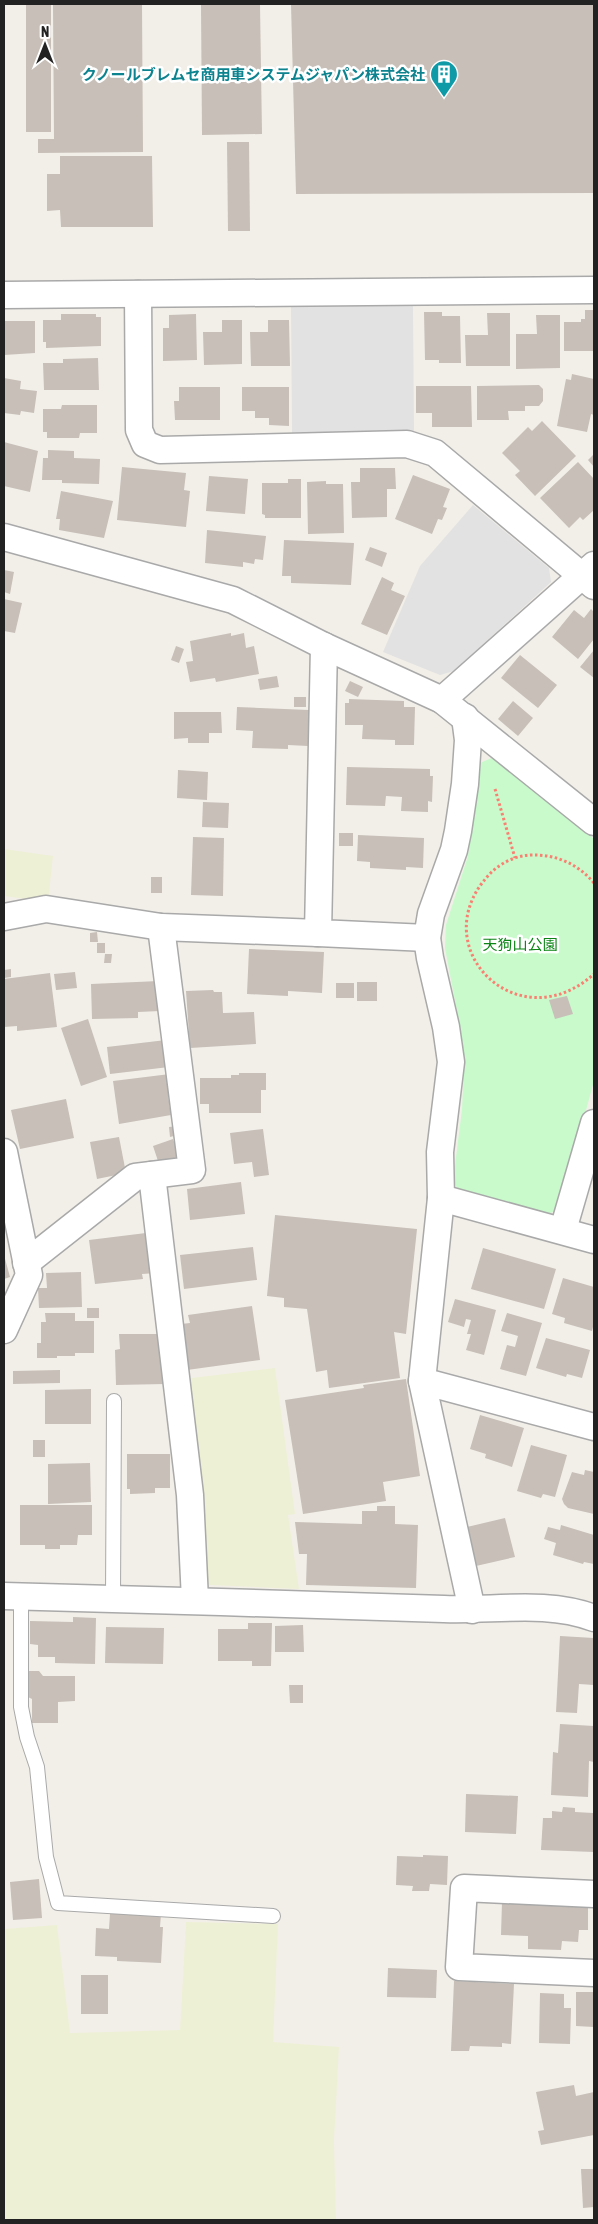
<svg xmlns="http://www.w3.org/2000/svg" width="598" height="2224" font-family="'Asap Condensed','Noto Sans JP',sans-serif">
<style>
.farmland{fill:#eef0d5}
.park{fill:#c8facc}
.parking{fill:#e2e2e2}
.building{fill:#c7bfb8}
.lines{fill:none;stroke-linecap:round;stroke-linejoin:round}
.service-casing{stroke:#a9a9a9;stroke-width:16}
.minor-casing{stroke:#a9a9a9;stroke-width:29}
.path{stroke:#fa8072;stroke-width:3;stroke-dasharray:2.5 2.5;stroke-linecap:butt}
.service{stroke:#fff;stroke-width:14}
.minor{stroke:#fff;stroke-width:26}
.labels{text-anchor:middle;dominant-baseline:central;stroke-width:5;stroke-linejoin:round;paint-order:stroke}
.culture-label{font-size:15px;font-weight:bold;fill:#0d838f;stroke:#fff;text-anchor:end}
.park-label{font-size:15px;fill:#0c8416;stroke:#fff}
</style>
<rect width="100%" height="100%" fill="#f2efe9"/>
<g class="farmland">
<path d="M4,849l49,7 -5,46 -44,-6z"/>
<path d="M275,1368l20,146 -7,1 11,74 -90,-4 -7,-9 -19,-197z"/>
<path d="M186,1922l92,2 -5,118 66,5 -5,94 2,79h-332v-291l53,-4 13,108 110,-3z"/>
</g>
<path class="park" d="M496,756l98,83v242l-35,128 -13,6 -87,-24 -6,-10 9,-71 2,-41 -3,-37 -16,-84 1,-23 22,-69 12,-93z"/>
<g class="parking">
<path d="M413,305l1,129h-122l-1,-128z"/>
<path d="M473,505l76,63 2,14 -97,89 -14,4 -57,-23 37,-86z"/>
</g>
<g class="building">
<rect x="26" y="4" width="25" height="128"/>
<path d="M53,4h89l1,148 -105,1v-14h16z"/>
<path d="M201,4h59l2,130 -60,1z"/>
<path d="M291,4h303v189l-298,1z"/>
<path d="M227,142h22l1,89h-22z"/>
<path d="M60,156h92l1,71h-92l-1,-17 -13,1v-37h13z"/>
<path d="M585,310h9v41h-30v-29h17v-3h4z"/>
<path d="M424,312h18v4h18l1,47h-22v-3h-14z"/>
<path d="M487,313h23v53h-44l-1,-31h23z"/>
<path d="M61,314h35v3h5v29l-55,2v-6h-3v-22h18z"/>
<path d="M196,314l1,46 -34,1v-33h6v-13z"/>
<path d="M536,315h24v53l-44,1v-35h21z"/>
<path d="M222,320h20v44l-38,1 -1,-33h19z"/>
<path d="M268,320h21l1,46h-39l-1,-34h18z"/>
<path d="M4,321h31v32l-31,2z"/>
<path d="M98,358l1,32h-55l-1,-27h20v-4z"/>
<path d="M572,374l22,5v36l-3,-1 -4,18 -30,-6 9,-47 5,1z"/>
<path d="M4,378l17,3 -1,8 17,2 -3,22 -13,-2 -1,4 -16,-2z"/>
<path d="M539,385l4,4v12l-4,5h-14v5h-17l1,9h-32v-34z"/>
<path d="M416,386h55l1,41h-40v-14h-16z"/>
<path d="M179,387h41v33h-45l-1,-19h5z"/>
<path d="M242,387h47v39l-20,-1v-7h-14v-7h-13z"/>
<path d="M62,405h35v28h-17l-1,5h-32v-6h-4v-23h18z"/>
<path d="M542,421l34,35 -41,40 -20,-21 5,-4 -18,-18 26,-26 4,4z"/>
<path d="M4,442l34,9 -8,41 -26,-6z"/>
<path d="M48,450l26,1v7l26,1 -1,25 -37,-1v-3h-20l1,-22h5z"/>
<path d="M594,454v13l-6,-7z"/>
<path d="M578,462l16,17v31l-11,10 -3,-3 -11,11 -29,-30z"/>
<path d="M122,467l64,6 -2,17 6,1 -4,36 -69,-7z"/>
<path d="M360,468h35l1,21h-9v28l-35,1 -1,-36h9z"/>
<path d="M413,475l37,14 -7,18 4,1 -5,12 -4,-1 -6,15 -37,-15z"/>
<path d="M209,476l39,3 -3,35 -39,-3z"/>
<path d="M288,479h13v39h-36v-3l-3,-1v-31h26z"/>
<path d="M326,481v3h17l1,49 -36,1 -1,-52z"/>
<path d="M61,491l52,10 -9,37 -45,-8 1,-11h-4z"/>
<path d="M207,530l59,6 -3,24 -8,-1 -1,5 -11,-2v5l-38,-4z"/>
<path d="M284,540l70,3 -3,42 -60,-2v-7h-9z"/>
<path d="M370,547l17,6 -5,14 -17,-7z"/>
<path d="M4,570l10,2 -4,22 -6,-2z"/>
<path d="M382,577l12,6 -3,7 14,6 -18,39 -26,-11z"/>
<path d="M4,599l18,4 -7,30 -11,-2z"/>
<path d="M591,609l3,3v27l-16,20 -26,-22 22,-27 10,8z"/>
<path d="M231,633v3l13,-3 2,15 8,-2 5,28 -43,8 -1,-4 -25,4 -4,-20 7,-1 -3,-20z"/>
<path d="M176,646l8,3 -5,14 -8,-3z"/>
<path d="M594,650v28l-14,-11z"/>
<path d="M520,655l37,30 -19,23 -37,-30z"/>
<path d="M277,676l2,11 -19,3 -2,-11z"/>
<path d="M350,681l13,6 -5,10 -13,-6z"/>
<rect x="294" y="697" width="12" height="10"/>
<path d="M349,699l55,2v6h11l-1,38h-19v-5l-33,-1 1,-14h-18v-22h4z"/>
<path d="M513,701l20,17 -15,18 -20,-17z"/>
<path d="M237,707l72,3 -1,36 -20,-1v4l-36,-1 1,-17 -17,-1z"/>
<path d="M174,712h47l1,21h-13v10h-21v-5l-14,1z"/>
<path d="M347,767l83,2v7h3l-1,26 -4,-1v11l-27,-1 1,-14 -16,-1 -1,10 -39,-1z"/>
<path d="M178,770l30,2 -1,28 -30,-2z"/>
<path d="M203,802l26,1 -1,25 -26,-1z"/>
<rect x="339" y="833" width="14" height="13"/>
<path d="M358,835l66,3 -1,30 -17,-1v3l-36,-2v-6l-13,-1z"/>
<path d="M193,837l31,1 -1,58 -32,-1z"/>
<rect x="151" y="877" width="11" height="16"/>
<path d="M97,932l1,10h-8v-9z"/>
<rect x="97" y="943" width="8" height="10"/>
<path d="M249,949l75,3 -2,41 -34,-2v5l-41,-2z"/>
<path d="M105,954h7l-1,9h-7z"/>
<path d="M11,969v8l-7,1v-8z"/>
<path d="M75,972l2,16 -21,2 -2,-16z"/>
<path d="M50,973l7,54 -40,4v-5l-13,1v-48z"/>
<path d="M159,981l1,30 -22,1v6l-46,1 -1,-35z"/>
<rect x="357" y="982" width="20" height="19"/>
<rect x="336" y="983" width="18" height="15"/>
<path d="M213,990l1,2h8l1,21 31,-1 2,32 -66,4 -4,-57z"/>
<path d="M567,996l6,18 -18,5 -6,-19z"/>
<path d="M88,1019l19,58 -26,9 -20,-58z"/>
<path d="M166,1040l3,27 -59,7 -3,-27z"/>
<path d="M239,1073h27v17h-5v23h-52v-9h-9v-26h31v-3h8z"/>
<path d="M170,1074l3,21h-5l3,20 -52,9 -6,-43z"/>
<path d="M66,1099l8,39 -54,11 -9,-39z"/>
<path d="M177,1126l1,9 -8,2 -1,-10z"/>
<path d="M263,1129l6,46 -15,2 -2,-15 -18,2 -4,-31z"/>
<path d="M119,1137l7,36 -29,6 -7,-37z"/>
<path d="M173,1139l7,20 -20,8 -7,-21z"/>
<path d="M241,1182l4,32 -55,6 -3,-31z"/>
<path d="M275,1215l142,14 -11,105 -12,-2 6,46 -71,10 -2,-18 -11,2 -9,-63 -23,-2v-9l-17,-2z"/>
<path d="M146,1233l10,40 -14,1 1,5 -48,5 -6,-44z"/>
<path d="M253,1247l4,33 -73,9 -4,-34z"/>
<path d="M483,1248l73,21 -12,40 -73,-20z"/>
<path d="M4,1255l6,22 -6,2z"/>
<path d="M81,1272l1,35 -43,1 -1,-20h9l-1,-15z"/>
<path d="M563,1278l31,9v36l-2,8 -28,-8 1,-5 -13,-4z"/>
<path d="M455,1299l41,11 -12,45 -18,-5 5,-16h-4l4,-14 -5,-1 -2,8 -16,-5z"/>
<path d="M252,1306l8,54 -73,10 -6,-46 9,-1 -2,-8z"/>
<rect x="87" y="1308" width="12" height="10"/>
<path d="M45,1313h30v8h19v32h-19v3h-18v2h-20v-15h4v-21h5z"/>
<path d="M507,1313l35,10 -16,53 -26,-7 7,-24 8,2 3,-11 -17,-5z"/>
<path d="M119,1334h42l4,50 -49,1 -1,-35 5,-1z"/>
<path d="M546,1338l44,12 -8,28 -15,-4 -1,3 -30,-9z"/>
<path d="M60,1370v13l-47,1v-13z"/>
<path d="M406,1379l14,97 -37,6 3,19 -83,13 -18,-114 79,-12 -1,-3z"/>
<path d="M91,1389v35h-46v-34z"/>
<path d="M480,1415l44,13 -12,39 -27,-9 1,-4 -16,-5z"/>
<rect x="33" y="1440" width="12" height="17"/>
<path d="M531,1445l36,10 -12,42 -12,-3 -2,4 -24,-7z"/>
<path d="M127,1454h43v34h-15v5l-25,1v-5h-3z"/>
<path d="M90,1463l1,39 -43,2v-40z"/>
<path d="M585,1470l9,2v42l-26,-6 -4,-4 -2,-5 10,-27 12,3z"/>
<path d="M20,1505h72v30h-14l-1,10h-17v4h-15v-4h-25z"/>
<path d="M377,1506h18v18l23,1 -2,63 -110,-3 1,-31h-8l-4,-32 67,2v-13h15z"/>
<path d="M505,1518l10,39 -39,9 -9,-39z"/>
<path d="M561,1525l33,10v29l-10,-2 -1,2 -30,-9 3,-12 -12,-4 4,-12 12,3z"/>
<path d="M73,1617l23,1 -1,46 -40,-1v-6h-17v-12l-8,-1v-23l43,1z"/>
<path d="M248,1623h24l-1,43h-19v-5h-34v-32h30z"/>
<path d="M303,1625l1,27h-29v-26z"/>
<path d="M106,1627l58,1 -1,36 -58,-1z"/>
<path d="M560,1636l34,2v47l-15,-1 -2,29 -21,-1z"/>
<path d="M26,1671h13l4,5h32v25l-17,1v21h-26v-24l-6,-3z"/>
<path d="M289,1685h14v18h-13z"/>
<path d="M560,1724l34,2v36l-5,-1 -1,36 -37,-2 2,-43 5,1z"/>
<path d="M466,1794l52,2 -2,38 -51,-2z"/>
<path d="M563,1807l12,1v4l18,1 1,39 -53,-2 2,-32h9v-7l10,1z"/>
<path d="M423,1855l25,1 -1,29 -17,-1 -1,7h-17l1,-5 -17,-1 1,-29 26,1z"/>
<path d="M39,1879l3,39 -29,2 -3,-38z"/>
<path d="M502,1902l86,3v25h-9l-1,12 -16,-1 -1,9 -33,-1v-13l-27,-1z"/>
<path d="M124,1912l37,2 -1,13h3l-2,36 -44,-2v-4l-22,-1 1,-28 13,1 1,-15h14z"/>
<path d="M388,1968l49,2 -1,28 -49,-1z"/>
<rect x="81" y="1975" width="27" height="39"/>
<path d="M454,1981l60,3 -3,60 -9,-1v4l-32,-1 -1,5h-18z"/>
<path d="M576,1992h18v35l-18,-1z"/>
<path d="M540,1993l24,1v14h7l-1,36 -31,-1z"/>
<path d="M574,2085l2,11 18,-4v43l-53,10 -3,-14 6,-1 -8,-38z"/>
<path d="M581,2169h13v38l-11,1z"/>
</g>
<g class="lines">
<g class="service-casing">
<g id="service">
<path d="M21,1597v110l6,30 10,30 9,90 12,46 215,13"/>
<path d="M113,1599l1,-198"/>
</g>
</g>
<g class="minor-casing">
<g id="minor">
<path d="M138,294l1,136 6,14 15,6 247,-6 28,9 159,133"/>
<path d="M4,295l590,-5"/>
<path d="M4,537l229,63 91,46 118,54 152,122"/>
<path d="M324,646l-6,287 109,5"/>
<path d="M442,700l152,-135"/>
<path d="M465,717l3,23 -3,44 -7,47 -4,19 -23,64 -4,24 3,20 16,69 5,35 -11,90 1,46 -19,183 50,229"/>
<path d="M4,917l42,-8 115,18 157,6"/>
<path d="M4,1152l25,123 -25,55"/>
<path d="M152,1175l38,320 5,105"/>
<path d="M441,1198l153,42"/>
<path d="M563,1230l31,-107"/>
<path d="M26,1263l109,-86 57,-7 -31,-243"/>
<path d="M422,1381l172,46"/>
<path d="M4,1596c147,4 293,8 440,13 50,2 102,-9 150,9"/>
<path d="M594,1894l-130,-6 -5,79 135,6"/>
</g>
</g>
<g class="path">
<path d="M495,789l20,69"/>
<path d="M594,883c-16,-19 -38,-29 -64,-28 -16,1 -32,9 -43,22 -63,71 31,165 107,97"/>
</g>
<use href="#service" class="service"/>
<use href="#minor" class="minor"/>
</g>
<defs>
<g id="building-pin" transform="scale(1.4375)"><path d="M0 17L-7.5 6A9.5 9.5 0 1 1 7.5 6Z" fill="#0f9aa8" stroke="#fff"/><path d="M-4-6H4V6H1V3H-1V6H-4ZM-2.5-4.3h1.7v1.8h-1.7ZM.8-4.3h1.7v1.8H.8ZM-2.5-1h1.7V.8h-1.7ZM.8-1h1.7V.8H.8Z" fill="#fff"/></g>
</defs>
<g fill-rule="evenodd">
<use href="#building-pin" x="444" y="74"/>
</g>
<g class="labels">
<g class="culture-label">
<text x="425" y="74">クノールブレムセ商用車システムジャパン株式会社</text>
</g>
<g class="park-label">
<text x="520" y="944">天狗山公園</text>
</g>
</g>
<rect width="598" height="2224" fill="none" stroke="#222222" stroke-width="10"/>
<g transform="translate(45 45)" stroke="#ffffff" stroke-width="4" paint-order="stroke">
<path d="M0-4L9 19L0 12L-9 19Z" fill="#222222"/>
<text y="-8" font-size="14" font-weight="bold" text-anchor="middle" fill="#222222">N</text>
</g>
</svg>
